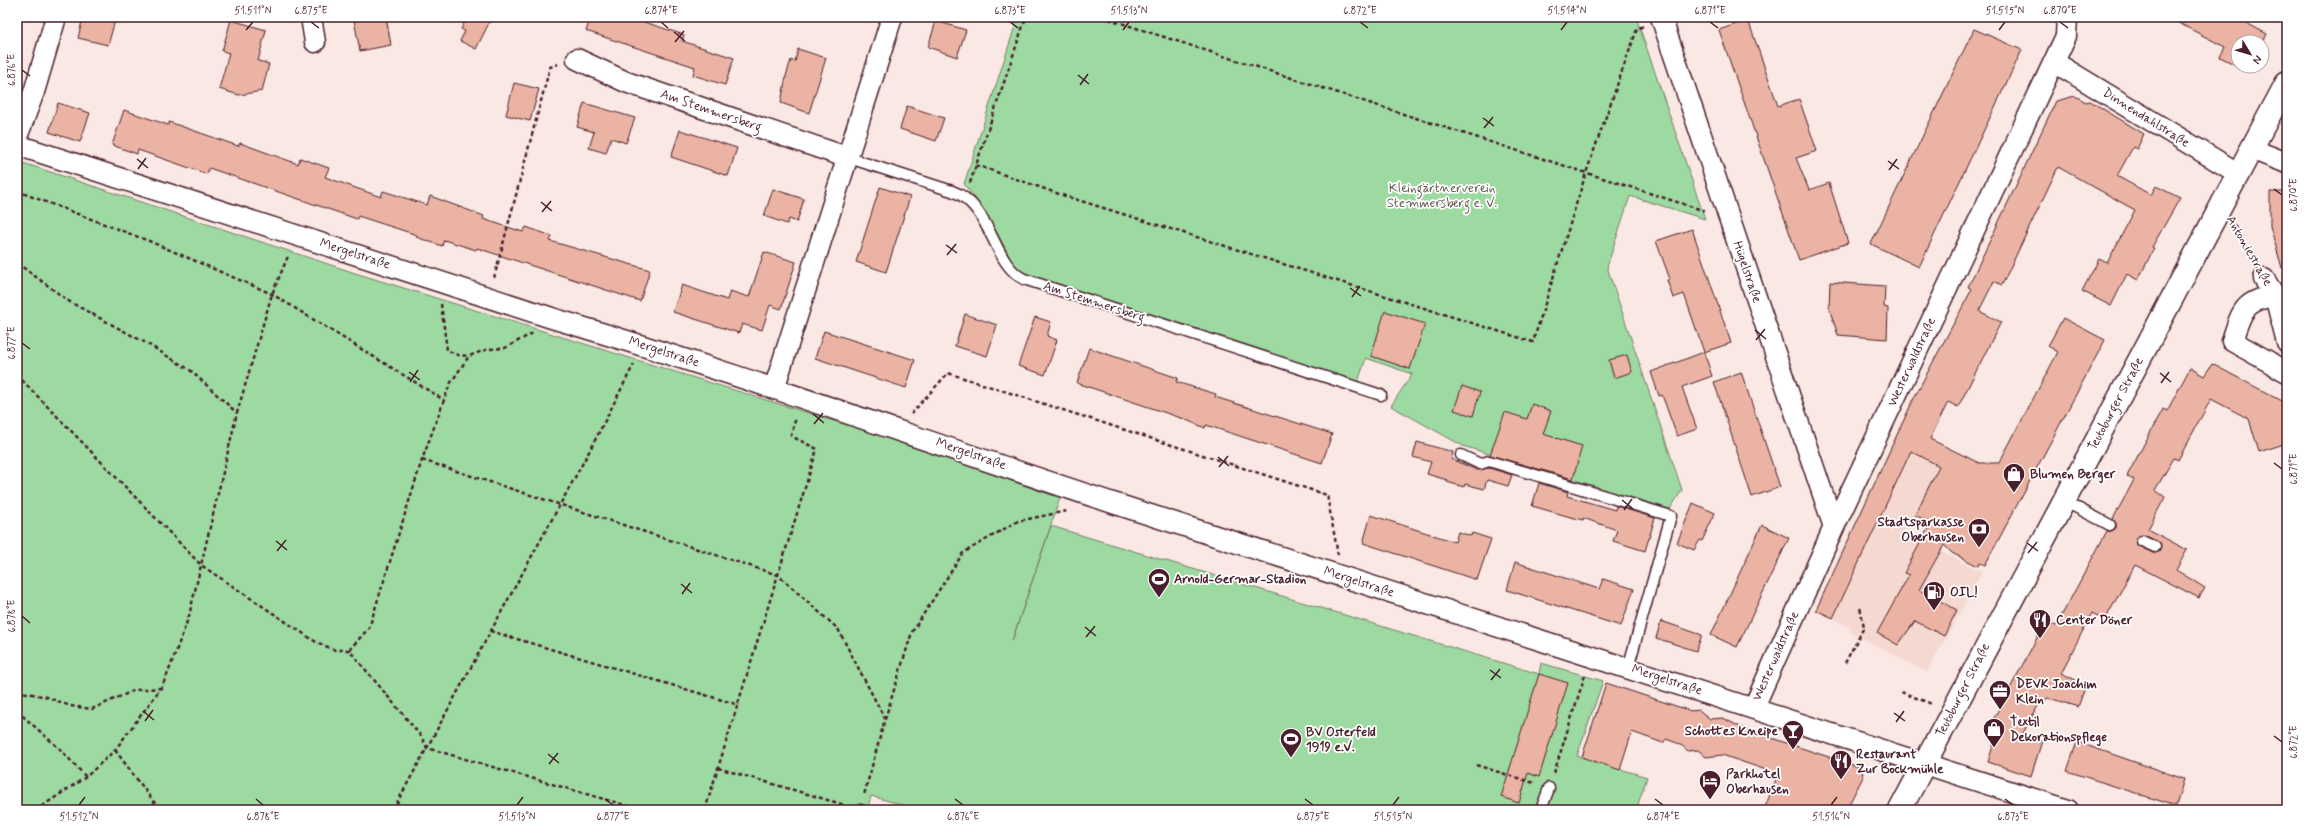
<svg xmlns="http://www.w3.org/2000/svg" width="2304" height="827" font-family="Mynerve,sans-serif">
<style>
.built{fill:#f5d8d0}
.green{fill:#9ddaa2;stroke:#747c66}
.building{fill:#ebb3a3;stroke:#4a1f2b;fill-rule:evenodd}
.lines{fill:none;stroke-linecap:round;stroke-linejoin:round}
.lane-casing{stroke:#4a1f2b;stroke-width:13}
.street-casing{stroke:#4a1f2b;stroke-width:23}
.secondary-casing{stroke:#4a1f2b;stroke-width:25}
.path{stroke:#4a1f2b;stroke-width:2.5;stroke-dasharray:4 3;stroke-linecap:butt}
.lane{stroke:#fff;stroke-width:10}
.street{stroke:#fff;stroke-width:20}
.secondary{stroke:#fff;stroke-width:22}
.ticks{fill:none;stroke:#4a1f2b;stroke-width:1.5}
.labels{text-anchor:middle;dominant-baseline:central;stroke-width:3.5;stroke-linejoin:round;paint-order:stroke}
.street-label{font-size:13px;fill:#4a1f2b;stroke:#fff}
.park-label{font-size:13px;fill:#63574f;stroke:#fff}
.poi-label{font-size:13px;font-weight:bold;fill:#4a1f2b;stroke:#fff;text-anchor:start}
.neatline{fill:none;stroke:#4a1f2b;stroke-width:1.5}
.ticks-label{font-size:10px;text-anchor:middle;fill:#4a1f2b}
</style>
<rect width="100%" height="100%" fill="#f9e8e3"/>
<filter id="ink" filterUnits="userSpaceOnUse"><feTurbulence type="fractalNoise" baseFrequency=".025" numOctaves="2"/><feDisplacementMap in="SourceGraphic" scale="8" xChannelSelector="R" yChannelSelector="G"/><feConvolveMatrix kernelMatrix="1 2 1 2 8 2 1 2 1" color-interpolation-filters="sRGB"/></filter>
<g filter="url(#ink)">
<path class="built" d="M1911,451l28,15 -24,49 -11,17 78,40 -55,100 -77,-40 2,-3 -19,-11z"/>
<g class="green">
<path d="M1018,17h618l69,202 -75,-23 -23,71 75,223 -12,19 -207,-63 -72,-40 21,-32 -46,-16 -8,24 -334,-109 -12,-11 -24,-47 -24,-31z"/>
<path d="M17,161l338,112 547,169 158,56 -48,143 39,-115 488,148 2,-11 62,18 -26,75 70,21 -11,33h-715l-50,-14 -4,14h-850z"/>
</g>
<g class="building">
<path d="M83,17h33l-8,28 -30,-7z"/>
<path d="M371,17h15l5,28 -31,6 -6,-31z"/>
<path d="M467,17h25l-16,32 -16,-8 5,-10 -4,-2z"/>
<path d="M591,17h38l55,18 -2,6 52,17 -9,27 -32,-10 2,-8 -109,-36z"/>
<path d="M2167,17h68l32,17 -5,10v-2h-24v24h13l-3,5 -28,-14 5,-10z"/>
<path d="M231,20l35,10 -8,31 11,3 -7,27 -23,4 -20,-6 10,-36 -7,-2z"/>
<path d="M1748,20l30,86 21,-7 18,52 -21,7 13,32 20,-7 19,60 -49,17 -80,-230z"/>
<path d="M936,21l30,9 -9,27 -29,-10z"/>
<path d="M1974,29l48,21 -103,217 -48,-23z"/>
<path d="M798,49l28,9 -17,55 -28,-10 5,-27 5,-16 4,2z"/>
<path d="M514,83l25,6 -9,32 -24,-6z"/>
<path d="M2075,96l11,6 4,-1 54,33 -7,15 -4,-2 -16,29 34,19 5,-9 24,12 -28,49 2,1 -16,32 -11,-6 -16,32 -29,-15 17,-32 8,4 28,-53 -77,-43 -56,118 -8,-4 -15,30 22,11 -43,85 -10,-5 -18,37 49,24h20l59,-111 -10,-6 15,-28 42,22 -120,225 -5,-2 -2,3 -26,-13 -8,-8 -25,45 38,20 -13,26 -29,-15 -17,24 -21,-12 32,-58 -5,-2 27,-50 -16,-8 24,-49 -28,-15 -78,167 -17,-8 99,-214 57,-107 -4,-2 88,-186z"/>
<path d="M58,103l32,10 -10,29 -31,-10z"/>
<path d="M584,103l51,15 -9,25 -15,-5 -5,15 -17,-5 5,-16 -17,-5z"/>
<path d="M907,106l37,12 -8,23 -36,-12z"/>
<path d="M124,110l44,15 1,-3 69,24 2,-3 58,21 2,-6 29,10 -4,9 56,20 2,-6 44,14 3,-9 54,20 -1,3 40,13 3,-5 26,9 -2,5 100,29 -10,31 -163,-53 -1,2 -32,-10 -2,6 -26,-9 1,-2 -59,-19 -1,3 -148,-51 -2,6 -69,-24 -1,4 -25,-9z"/>
<path d="M680,130l57,18 -9,28 -57,-19z"/>
<path d="M880,187l30,10 -24,75 -30,-10z"/>
<path d="M773,189l31,10 -7,23 -8,-3 -2,5 -23,-8z"/>
<path d="M2270,192h17v75l-5,1 -12,-42z"/>
<path d="M1692,229l39,114 -27,9 -20,-58 -11,4 -6,-18 3,-1 -14,-38z"/>
<path d="M764,252l32,10 -15,47 -11,-4 -8,25 -20,-6 -3,9 -66,-21 9,-27 45,15 3,-9 19,6z"/>
<path d="M1830,282l55,4 -1,21 4,1 -1,31 -49,-4 -9,-27z"/>
<path d="M1385,311l40,13 -15,45 -39,-13z"/>
<path d="M965,314l32,11 -10,31 -32,-10z"/>
<path d="M1035,317l16,5 -4,14 10,4 -12,35 -27,-9z"/>
<path d="M824,331l91,29 -9,28 -91,-30z"/>
<path d="M1089,348l89,30 -2,4 40,12 -1,3 117,37 -10,29 -116,-38 -1,3 -21,-9 -107,-36z"/>
<path d="M1704,352l8,24 -30,11 15,42 -20,7 -15,-41 -3,1 -8,-24z"/>
<path d="M1627,355l5,17 -18,6 -5,-18z"/>
<path d="M2212,364l72,38 3,16v25l-28,9 -10,-33 -38,-20 -33,61 -4,-2 -19,32 10,7 -17,32 39,21 -11,20 29,18 -6,10 -64,-33 -30,55 -13,-7 -31,60 25,12 -8,22 -29,-9 -10,6 -17,31 20,6 -11,35 -43,-14 11,-35 -7,-5 54,-101 10,5 51,-95h4l5,-3v-4l-3,-5 21,-39 -7,-4 36,-67 4,2 23,-43 14,8zM2144,535l16,8 1,4 -2,5 -6,1 -16,-8 -1,-7z"/>
<path d="M1741,372l39,115 -28,10 -38,-115z"/>
<path d="M1462,386l18,6 -7,24 -19,-6z"/>
<path d="M1532,404l19,7 -8,23 39,12 -9,33 -83,-24 15,-43 22,7z"/>
<path d="M1417,442l36,10 -2,7 26,11 12,-2 23,7 -4,11 -21,-6 -3,9 -19,-5 -1,3 -17,-5v-2l-20,-6 4,-12 -18,-5z"/>
<path d="M1539,483l29,9 -1,4 48,14 1,-4 39,12 -10,33 -32,-10 4,-11 -34,-12v2l-16,-4 -35,-10z"/>
<path d="M1693,503l22,10 -13,28 -2,-1 -6,10 -17,-7z"/>
<path d="M1371,515l84,27 3,-10 13,4 1,-3 19,6 -14,41 -114,-37z"/>
<path d="M1762,525l27,13 -52,109 -26,-12z"/>
<path d="M1515,562l84,27 4,-10 31,10 -13,37 -114,-36z"/>
<path d="M1661,621l41,14 -6,16 -40,-13z"/>
<path d="M1539,674l29,9 -29,94 -11,-4 -9,30 -18,-6z"/>
<path d="M1606,683l85,28 8,-1 11,9 13,-1 21,11 118,39 1,9 -17,33h-82l14,-36 -56,-19 -16,2 -8,-7 -10,1 -8,-7 -14,-5 -3,4 -31,-11 -12,38 -38,-13z"/>
<path d="M2077,742l107,37 -8,27 -109,-35z"/>
</g>
<g class="lines">
<g class="lane-casing">
<g id="lane">
<path d="M846,157l106,34c40,14 40,73 72,88l357,116"/>
<path d="M1461,455l19,9 9,-3 182,55 -43,152"/>
<path d="M2064,501l46,24"/>
<path d="M2142,541l13,6"/>
<path d="M860,810h1"/>
<path d="M1541,810l8,-22"/>
</g>
</g>
<g class="street-casing">
<g id="street">
<path d="M311,17l4,25"/>
<path d="M1661,17l173,510"/>
<path d="M577,59l49,23 220,75"/>
<path d="M2054,62l185,112"/>
<path d="M17,137l17,-45 22,-75"/>
<path d="M17,145l538,174c189,56 374,124 561,185 317,104 635,201 952,306"/>
<path d="M2251,149l36,14"/>
<path d="M2264,279l11,17 12,47"/>
<path d="M2275,296c-32,4 -34,17 -43,45l55,31"/>
<path d="M774,389l118,-372"/>
<path d="M1754,707l80,-180 232,-491 1,-19"/>
</g>
</g>
<g class="secondary-casing">
<path id="secondary" d="M1900,810l387,-728"/>
</g>
<g class="path">
<path d="M1102,17l603,194"/>
<path d="M976,165l89,31 468,146 53,-169 51,-144 6,-3"/>
<path d="M970,183l56,-166"/>
<path d="M17,191l132,50 123,53 172,106"/>
<path d="M2234,225l20,36"/>
<path d="M17,263l53,39 76,41 44,27 47,43"/>
<path d="M494,278l56,-211 8,-3"/>
<path d="M441,304l6,46 11,5 11,1"/>
<path d="M17,375l184,190 115,77 19,8h14l72,86 6,12 215,62"/>
<path d="M911,414l37,-41 379,122 11,60"/>
<path d="M422,460l356,115 60,54 47,90 -21,76"/>
<path d="M490,631l249,74"/>
<path d="M349,650l20,-22 53,-168 28,-76 19,-28 19,-7 17,-1 28,-15"/>
<path d="M1845,663l19,-36 -4,-20"/>
<path d="M17,691l30,6 23,9 22,3 43,-19 26,-2"/>
<path d="M1901,692l31,12"/>
<path d="M17,711l43,38 26,28"/>
<path d="M885,719l27,-87 51,-79 55,-32 49,-10"/>
<path d="M115,750l45,60"/>
<path d="M1476,765l58,18"/>
<path d="M718,768l127,37"/>
<path d="M1554,773l31,-98"/>
<path d="M36,810l50,-33 29,-27 46,-62 7,-15 21,-57 48,-203 35,-119 17,-40"/>
<path d="M393,810l198,-362 43,-84"/>
<path d="M705,810l112,-361 -26,-13 5,-19"/>
</g>
<use href="#lane" class="lane"/>
<use href="#street" class="street"/>
<use href="#secondary" class="secondary"/>
</g>
</g>
<path class="ticks" d="M311,22l8,6M661,22l7,6M1010,22l8,6M1360,22l8,6M1710,22l8,6M2060,22l8,6M246,30l7,-8M1123,30l6,-8M1561,30l6,-8M1999,30l6,-8M674,32l11,9M675,42l9,-11M22,70l8,6M1078,75l11,9M1080,85l8,-11M1483,118l11,8M1484,128l9,-11M137,159l11,9M1888,161l11,8M138,169l8,-11M1889,170l8,-11M2274,189l8,6M541,202l11,9M542,212l9,-11M946,245l11,8M947,255l9,-11M1350,288l11,8M1352,297l8,-11M1755,330l11,9M1756,340l9,-11M22,343l8,6M409,372l11,8M2160,373l11,9M410,382l8,-12M2161,383l8,-11M813,414l11,9M814,424l9,-11M1218,457l11,9M2274,463l8,6M1219,467l9,-11M1622,500l11,9M1624,510l8,-11M276,541l11,9M2027,543l11,8M277,551l9,-11M2028,553l9,-11M681,584l11,9M682,594l8,-11M22,616l8,7M1085,627l11,9M1086,637l9,-11M1490,670l11,8M1491,680l9,-11M143,711l11,9M1894,713l11,8M145,721l8,-11M1896,722l8,-11M2274,736l8,6M548,754l11,9M549,764l9,-11M256,799l7,6M605,799l8,6M955,799l8,6M1305,799l8,6M1655,799l8,6M2005,799l8,6M79,805l6,-8M517,805l6,-8M1393,805l6,-8M1831,805l6,-8"/>
<defs>
<g id="shop-pin" transform="scale(1.15)"><path d="M0 17L-7.5 6A9.5 9.5 0 1 1 7.5 6Z" fill="#4a1f2b" stroke="#fff"/><path d="M-5-2.5h2.3a2.7 3.5 0 0 1 5.4 0H5L5.5 6h-11ZM-1.5-2.5h3a1.5 2.3 0 0 0-3 0Z" fill="#fff"/></g>
<g id="bank-pin" transform="scale(1.15)"><path d="M0 17L-7.5 6A9.5 9.5 0 1 1 7.5 6Z" fill="#4a1f2b" stroke="#fff"/><path d="M-6-4H6V4H-6ZM0-2.3a2.3 2.3 0 1 0 0 4.6a2.3 2.3 0 1 0 0-4.6Z" fill="#fff"/></g>
<g id="stadium-pin" transform="scale(1.15)"><path d="M0 17L-7.5 6A9.5 9.5 0 1 1 7.5 6Z" fill="#4a1f2b" stroke="#fff"/><path d="M0-5a6.5 5 0 1 0 0 10a6.5 5 0 1 0 0-10ZM-3.5-1.8h7v3.6h-7Z" fill="#fff"/></g>
<g id="fuel-pin" transform="scale(1.15)"><path d="M0 17L-7.5 6A9.5 9.5 0 1 1 7.5 6Z" fill="#4a1f2b" stroke="#fff"/><path d="M-5.5-6h7V0h2V4h1.3V-2.5L3-4.5l.8-.8L6-3V5H2.5V1h-1V6h-7ZM-4.2-4.7v3.2H.2V-4.7Z" fill="#fff"/></g>
<g id="restaurant-pin" transform="scale(1.15)"><path d="M0 17L-7.5 6A9.5 9.5 0 1 1 7.5 6Z" fill="#4a1f2b" stroke="#fff"/><path d="M-5-6h1v4h1v-4h1v4h1v-4h1v5L-1.5 .5V6h-2V.5L-5-1ZM5-6V6H3V1.5H1.5Q1.5-4 5-6Z" fill="#fff"/></g>
<g id="office-pin" transform="scale(1.15)"><path d="M0 17L-7.5 6A9.5 9.5 0 1 1 7.5 6Z" fill="#4a1f2b" stroke="#fff"/><path d="M-6-3h4V-5.5h4V-3h4V5H-6ZM-1-4.5V-3h2v-1.5ZM-6 0V1H6V0Z" fill="#fff"/></g>
<g id="bar-pin" transform="scale(1.15)"><path d="M0 17L-7.5 6A9.5 9.5 0 1 1 7.5 6Z" fill="#4a1f2b" stroke="#fff"/><path d="M-6-5H6L.8 .8V4.5H3.5V6h-7V4.5H-.8V.8Z" fill="#fff"/></g>
<g id="hotel-pin" transform="scale(1.15)"><path d="M0 17L-7.5 6A9.5 9.5 0 1 1 7.5 6Z" fill="#4a1f2b" stroke="#fff"/><path d="M-6-4.5h1.5V1H6V5H4.5V3h-9V5H-6ZM-4 0a1.8 1.8 0 1 1 3.6 0ZM.5 0V-2.5h3Q6-2.5 6 0Z" fill="#fff"/></g>
</defs>
<g fill-rule="evenodd">
<use href="#shop-pin" x="2014" y="474"/>
<use href="#bank-pin" x="1979" y="529"/>
<use href="#stadium-pin" x="1159" y="579"/>
<use href="#fuel-pin" x="1934" y="592"/>
<use href="#restaurant-pin" x="2040" y="620"/>
<use href="#office-pin" x="2000" y="691"/>
<use href="#shop-pin" x="1994" y="729"/>
<use href="#bar-pin" x="1793" y="731"/>
<use href="#stadium-pin" x="1291" y="739"/>
<use href="#restaurant-pin" x="1841" y="761"/>
<use href="#hotel-pin" x="1710" y="781"/>
</g>
<g class="labels">
<g class="street-label">
<text transform="translate(711 111) rotate(19)">Am Stemmersberg</text>
<text transform="translate(2146 118) rotate(32)">Dinnendahlstraße</text>
<text transform="translate(2249 251) rotate(60)">Antoniestraße</text>
<text transform="translate(355 254) rotate(18)">Mergelstraße</text>
<text transform="translate(1747 272) rotate(71)">Hügelstraße</text>
<text transform="translate(1094 302) rotate(18)">Am Stemmersberg</text>
<text transform="translate(664 352) rotate(18)">Mergelstraße</text>
<text transform="translate(1912 362) rotate(-65)">Westerwaldstraße</text>
<text transform="translate(2116 404) rotate(-62)">Teutoburger Straße</text>
<text transform="translate(971 454) rotate(19)">Mergelstraße</text>
<text transform="translate(1359 582) rotate(18)">Mergelstraße</text>
<text transform="translate(1776 656) rotate(-66)">Westerwaldstraße</text>
<text transform="translate(1667 680) rotate(18)">Mergelstraße</text>
<text transform="translate(1963 690) rotate(-63)">Teutoburger Straße</text>
</g>
<g class="park-label">
<text x="1442" y="188">Kleingärtnerverein<tspan x="1442" dy="15">Stemmersberg e. V.</tspan></text>
</g>
<g class="poi-label">
<text x="2030" y="474">Blumen Berger</text>
<text x="1964" y="522" text-anchor="end">Stadtsparkasse<tspan x="1964" dy="15">Oberhausen</tspan></text>
<text x="1174" y="579">Arnold-Germar-Stadion</text>
<text x="1950" y="592">OIL!</text>
<text x="2056" y="620">Center Döner</text>
<text x="2016" y="684">DEVK Joachim<tspan x="2016" dy="15">Klein</tspan></text>
<text x="2010" y="722">Textil<tspan x="2010" dy="15">Dekorationspflege</tspan></text>
<text x="1778" y="731" text-anchor="end">Schottes Kneipe</text>
<text x="1306" y="732">BV Osterfeld<tspan x="1306" dy="15">1919 e.V.</tspan></text>
<text x="1856" y="754">Restaurant<tspan x="1856" dy="15">Zur Bockmühle</tspan></text>
<text x="1726" y="774">Parkhotel<tspan x="1726" dy="15">Oberhausen</tspan></text>
</g>
</g>
<rect width="2304" height="827" fill="none" stroke="#fff" stroke-width="44"/>
<g transform="translate(2250 54) rotate(128)"><circle r="19" fill="#ffffff" stroke="#b7a5aa"/>
<path d="M0-3L7 15L0 10L-7 15Z" fill="#4a1f2b"/>
<text y="-6" font-size="11" font-weight="bold" text-anchor="middle" fill="#4a1f2b">N</text>
</g>
<rect x="22" y="22" width="2260" height="783" class="neatline"/>
<g class="ticks-label">
<text x="253" y="14">51.511°N</text>
<text x="311" y="14">6.875°E</text>
<text x="661" y="14">6.874°E</text>
<text x="1010" y="14">6.873°E</text>
<text x="1129" y="14">51.513°N</text>
<text x="1360" y="14">6.872°E</text>
<text x="1567" y="14">51.514°N</text>
<text x="1710" y="14">6.871°E</text>
<text x="2005" y="14">51.515°N</text>
<text x="2060" y="14">6.870°E</text>
<text transform="translate(11 70) rotate(-90)" y="4">6.876°E</text>
<text transform="translate(2293 195) rotate(-90)" y="4">6.870°E</text>
<text transform="translate(11 343) rotate(-90)" y="4">6.877°E</text>
<text transform="translate(2293 469) rotate(-90)" y="4">6.871°E</text>
<text transform="translate(11 616) rotate(-90)" y="4">6.878°E</text>
<text transform="translate(2293 742) rotate(-90)" y="4">6.872°E</text>
<text x="79" y="820">51.512°N</text>
<text x="263" y="820">6.878°E</text>
<text x="517" y="820">51.513°N</text>
<text x="613" y="820">6.877°E</text>
<text x="963" y="820">6.876°E</text>
<text x="1313" y="820">6.875°E</text>
<text x="1393" y="820">51.515°N</text>
<text x="1663" y="820">6.874°E</text>
<text x="1831" y="820">51.516°N</text>
<text x="2013" y="820">6.873°E</text>
</g>
</svg>
